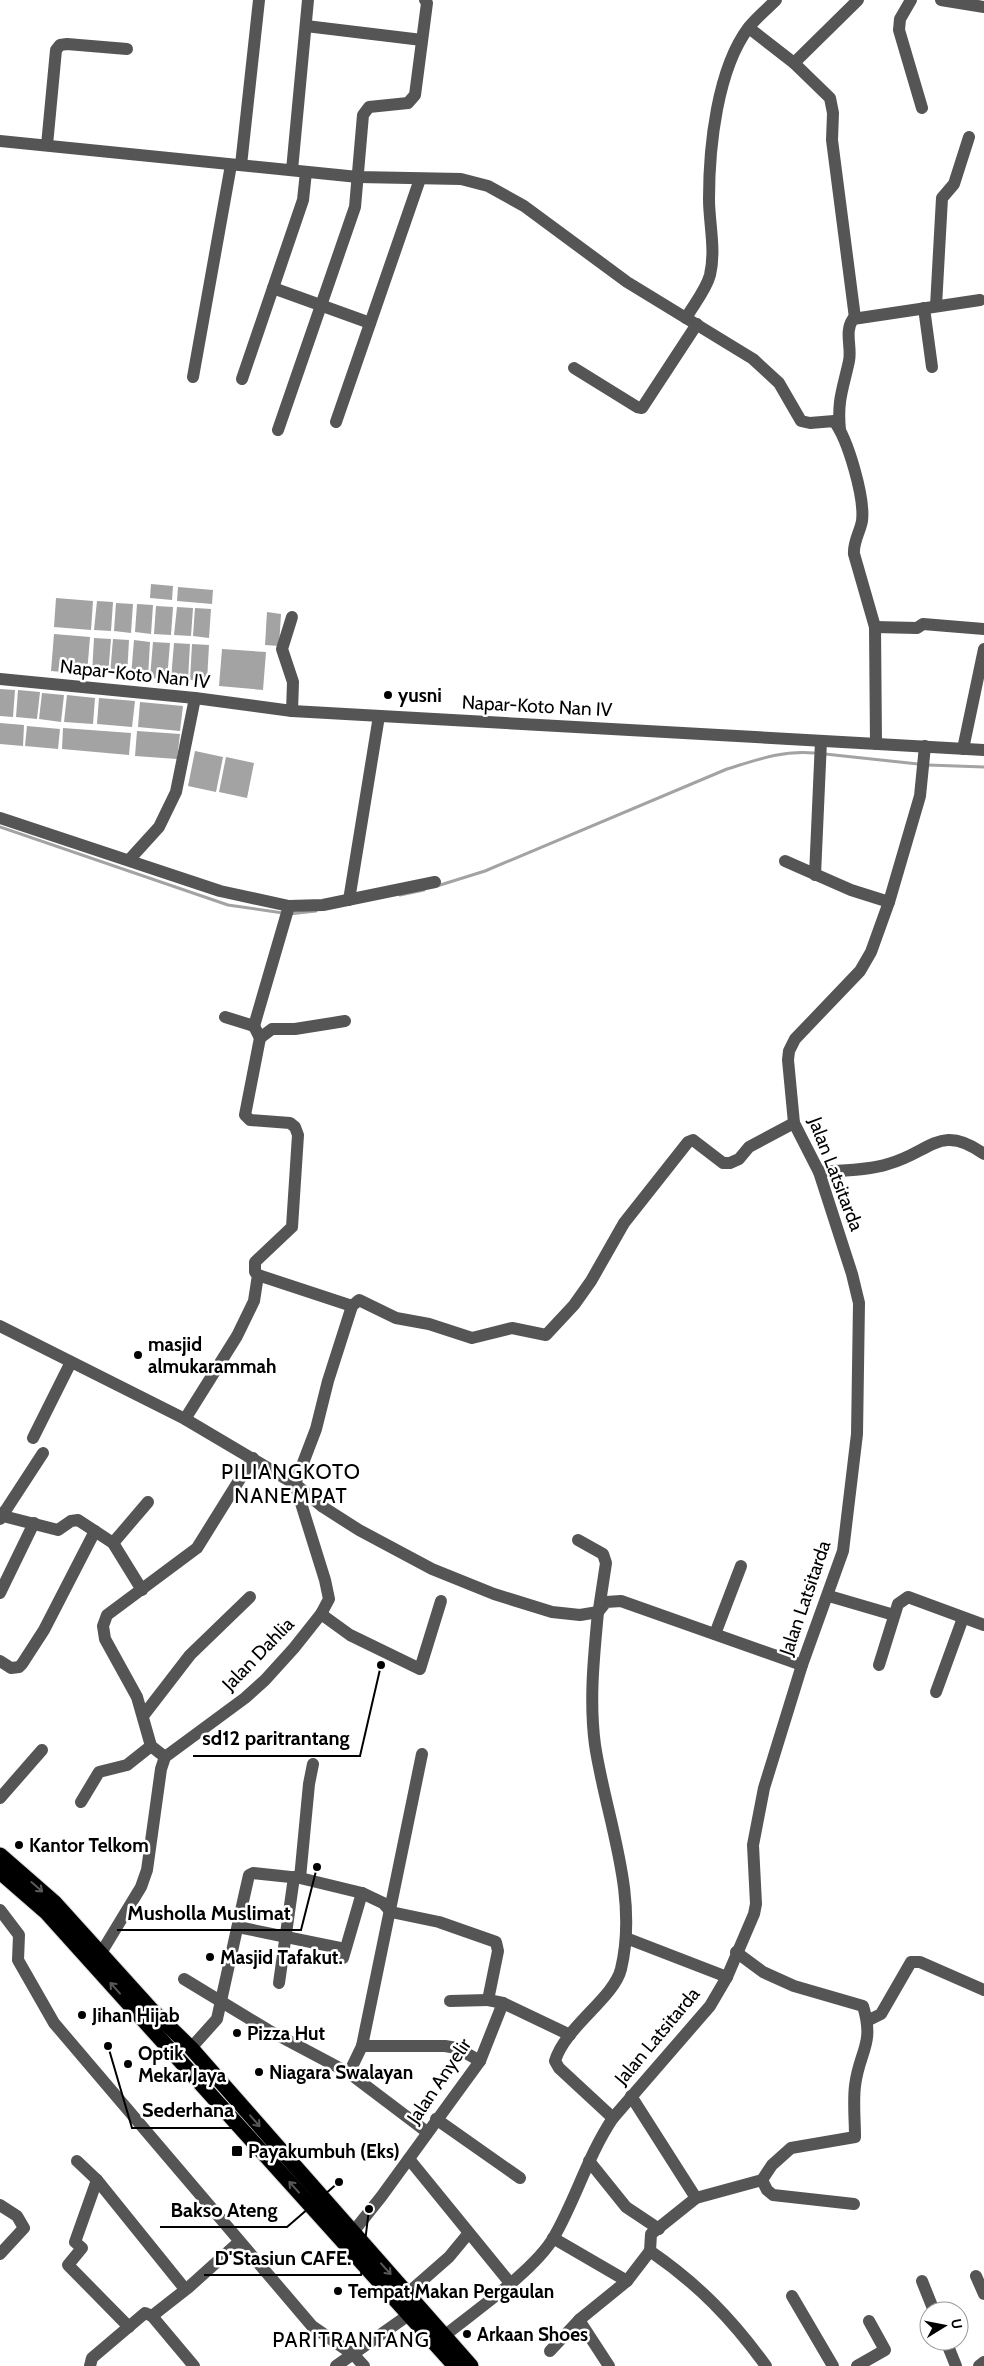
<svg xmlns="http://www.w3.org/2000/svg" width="984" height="2366" font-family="Cabin,sans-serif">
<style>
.water{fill:#a3a3a3}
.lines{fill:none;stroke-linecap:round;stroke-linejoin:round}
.stream{stroke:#a3a3a3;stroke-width:3}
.highway-casing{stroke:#dbdbdb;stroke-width:17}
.minor{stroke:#555;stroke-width:12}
.highway{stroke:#000;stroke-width:15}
.oneway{stroke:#595959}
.poi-dot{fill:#000;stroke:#fff;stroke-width:2}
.labels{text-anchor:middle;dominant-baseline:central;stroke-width:5;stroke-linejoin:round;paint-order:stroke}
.street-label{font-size:19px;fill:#000;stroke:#fff}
.poi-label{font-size:19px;font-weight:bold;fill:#000;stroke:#fff;text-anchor:start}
.quarter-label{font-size:21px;letter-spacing:1px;fill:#000;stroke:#fff}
.leader{fill:none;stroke:#000;stroke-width:2}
.callout-dot{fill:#000;stroke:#fff;stroke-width:2}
.callout-label{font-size:20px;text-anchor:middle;font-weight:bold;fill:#000;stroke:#fff;stroke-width:5;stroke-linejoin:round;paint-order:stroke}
</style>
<rect width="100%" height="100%" fill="#fff"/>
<g class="water">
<path d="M151,584l22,2 -1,14 -22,-2z"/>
<path d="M178,587l35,3 -1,14 -35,-3z"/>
<path d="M56,598l37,3 -2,29 -37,-3z"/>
<path d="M97,601l16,1 -2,29 -17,-1z"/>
<path d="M116,603l17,1 -2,29 -17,-2z"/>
<path d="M137,604l16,1 -2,29 -16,-2z"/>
<path d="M156,606l17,1 -2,28 -17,-1z"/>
<path d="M177,607l16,1 -2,28 -17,-1z"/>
<path d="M195,608l16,1 -2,29 -16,-2z"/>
<path d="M267,612l14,2 -2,32 -14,-1z"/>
<path d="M54,634l36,3 -3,37 -36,-3z"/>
<path d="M94,638l17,1 -3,36 -16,-1z"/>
<path d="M113,639l16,1 -2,36 -17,-1z"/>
<path d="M134,640l16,2 -2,35 -17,-1z"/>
<path d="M153,642l17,1 -3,36 -17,-1z"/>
<path d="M174,643l16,1 -2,36 -17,-1z"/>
<path d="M192,644l17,1 -2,36 -17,-1z"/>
<path d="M222,649l44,3 -3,38 -44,-4z"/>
<path d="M0,689l15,1 -2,27 -13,-1z"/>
<path d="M18,690l22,2 -3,27 -21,-2z"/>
<path d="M42,693l22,2 -3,27 -22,-3z"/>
<path d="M67,695l28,3 -2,26 -29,-2z"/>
<path d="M99,698l36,3 -3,26 -35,-3z"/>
<path d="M140,702l43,4 -3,25 -42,-4z"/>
<path d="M0,723l24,2 -1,21 -23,-2z"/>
<path d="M27,726l33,3 -2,20 -33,-3z"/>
<path d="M63,728l68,5 -2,22 -67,-6z"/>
<path d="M137,731l43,3 -3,25 -42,-3z"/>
<path d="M195,751l28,6 -7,35 -28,-6z"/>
<path d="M226,757l28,6 -7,35 -28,-6z"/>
</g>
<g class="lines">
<g class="stream">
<path d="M825,754l93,10"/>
<path d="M928,765l56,2"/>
<path d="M0,827l228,78 55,8"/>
<path d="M437,886l48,-15 242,-102c29,-9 56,-19 87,-16"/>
<path d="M400,895l24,-5"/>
<path d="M289,914l27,-3"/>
</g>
<g class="highway-casing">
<g id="highway">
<path d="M0,1855l55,48 95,105 41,40 280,318"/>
<path d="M0,1872l46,40 409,454"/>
</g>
</g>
<g class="minor">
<path d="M911,0l-11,19 -1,11 23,78"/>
<path d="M941,0l43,7"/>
<path d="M306,26l116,14"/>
<path d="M749,28l45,35 36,35 3,15 -1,27 23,178"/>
<path d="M794,63l64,-63"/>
<path d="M0,141l358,36 103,2 27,7 36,20 103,76 126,77 26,24 22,38 9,2 24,-2c14,18 31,77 28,100 -2,11 -9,21 -8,33l21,73 1,117"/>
<path d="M47,145l9,-95 4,-5 7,-1 60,5"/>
<path d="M241,165l18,-165"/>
<path d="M292,170l16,-170"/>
<path d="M273,288l97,35"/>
<path d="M936,306l6,-108 12,-14 15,-47"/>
<path d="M924,308l8,59"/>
<path d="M686,318c8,-14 20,-28 24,-43 6,-25 -1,-52 -1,-76 0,-52 8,-130 40,-172 8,-10 18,-18 27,-27"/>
<path d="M574,368l63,39 5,1 55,-84"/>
<path d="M193,377l38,-212"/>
<path d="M242,379l61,-179 3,-28"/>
<path d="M336,422l84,-243"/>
<path d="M278,430l77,-223 8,-92 6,-8 39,-4 7,-8 12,-92 -2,-3"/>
<path d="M840,430c-3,-30 3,-41 9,-69 3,-14 -5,-29 4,-42l127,-19"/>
<path d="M875,627l42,1 6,-4 61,5"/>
<path d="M0,679l195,19 97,13 692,39"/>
<path d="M292,711l1,-29 -11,-33 10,-32"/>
<path d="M963,749l21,-100"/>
<path d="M0,818l220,73 69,15 34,-1 112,-23"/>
<path d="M129,860l30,-33 17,-35 19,-94"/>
<path d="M785,861l66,29 38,12"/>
<path d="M815,875l6,-134"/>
<path d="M349,900l30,-184"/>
<path d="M225,1017l29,9 6,12 12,-9h23l50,-8"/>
<path d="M254,1026l35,-120"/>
<path d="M260,1038l-15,77 5,5 40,3 5,4 3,8 -6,92 -37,35v10l3,3 94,31"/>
<path d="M819,1172c23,-2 47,-1 69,-8 42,-11 52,-42 96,-10"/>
<path d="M0,1326l185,93 110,65 28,23 36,23 73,39 62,25 58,18 28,3 18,-3 8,-10 15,-1 181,64"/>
<path d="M185,1419l52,-83 17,-35 4,-26"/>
<path d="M33,1438l38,-76"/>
<path d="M0,1513l3,3 55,14 13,-9 7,-1 35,23 29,47"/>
<path d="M0,1519l43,-66"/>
<path d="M578,1540l25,14 3,9 -7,46"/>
<path d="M113,1543l35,-41"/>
<path d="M0,1593l34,-70"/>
<path d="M829,1596l65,19"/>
<path d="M598,1612c-4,44 -9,88 -3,133 11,73 44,149 26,224 -7,29 -56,58 -66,92l4,7 54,50"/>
<path d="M321,1614l29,21 70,34 21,-68"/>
<path d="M715,1634l26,-68"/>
<path d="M0,1661l11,7 8,-1 3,-3 22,-34 51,-99"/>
<path d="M879,1665l19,-61 10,-7 76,28"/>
<path d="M936,1692l27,-74"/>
<path d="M143,1716l47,-61 60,-58"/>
<path d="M165,1757l-14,-11 -14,-49 -32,-58 -2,-13 4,-11 90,-67 56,-90"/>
<path d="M0,1798l42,-48"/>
<path d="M81,1802l18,-30 28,-7 24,-19"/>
<path d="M300,1878l9,-94 4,-20"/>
<path d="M0,1910l19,25 -1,25 36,63 258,303 42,29 10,11"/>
<path d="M238,1927l107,22"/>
<path d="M626,1938l101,39"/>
<path d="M736,1952l27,20 31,14 69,20c12,39 -4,45 -8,80 -2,16 0,34 0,51l-64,11 -19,17 -10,15 -66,18 -45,36 -1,17c48,33 82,68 116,115"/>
<path d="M101,1953l40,-66 6,-17 14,-101 4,-12 80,-59 20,-18 29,-32 27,-34 8,-15 -4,-19 -30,-96 21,-55 12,-48 24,-75 7,-6 37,18 33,6 43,14 40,-10 34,7 28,-30 17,-24 33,-58 64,-81 5,-2 30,23h7l9,-4 10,-12 45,-24"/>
<path d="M343,1958l19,-65"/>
<path d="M184,1979l84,51 81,43 78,59"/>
<path d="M279,1983l15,-106"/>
<path d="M450,2001l38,-1"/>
<path d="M503,2003l67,32"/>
<path d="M867,2021l14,-7 30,-52h9l64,28"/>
<path d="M362,2046h83l12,2 23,13"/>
<path d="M191,2048l26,-29 27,-122 5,-22 4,-2 47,5 62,15 21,10 8,9 48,10 57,20 2,9 -10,49 15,3 -23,58 -99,136 -28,35"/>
<path d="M349,2073l13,-27 60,-292"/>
<path d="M631,2096l65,102"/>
<path d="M436,2119l84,59"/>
<path d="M409,2159l101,124"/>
<path d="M77,2161l20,19 88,109"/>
<path d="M589,2161l37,46 33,22"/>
<path d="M97,2180l-22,62 7,6 -14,17 61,62"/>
<path d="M762,2180l5,10 6,5 81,9"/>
<path d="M0,2205l17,11 7,12 -24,26"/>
<path d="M553,2238l74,43"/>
<path d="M976,2276l8,18"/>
<path d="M922,2281l12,30"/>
<path d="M408,2293l41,-36 19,-23"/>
<path d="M792,2296l41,70"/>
<path d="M152,2316l37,-29 50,-45"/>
<path d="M444,2336c31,-25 91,-66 110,-99 22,-38 34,-82 59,-119l97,-112 17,-29 27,-63 2,-10 -3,-59 11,-57 38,-123 41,-114 14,-117 2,-131 -7,-29 -33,-102 -25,-49 -6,-63 1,-9 6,-12 65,-68 11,-19 18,-50 31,-106 5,-50"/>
<path d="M946,2341l10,25"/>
<path d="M550,2351l29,-31"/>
<path d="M90,2366l2,-8 53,-45 7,3 42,50"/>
<path d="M336,2366l74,-52"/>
<path d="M609,2366l-30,-46 48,-39 23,-30"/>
<path d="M857,2366l28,-16 -16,-29"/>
<path d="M979,2366l5,-4"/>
</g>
<use href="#highway" class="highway"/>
</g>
<defs><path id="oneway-shaft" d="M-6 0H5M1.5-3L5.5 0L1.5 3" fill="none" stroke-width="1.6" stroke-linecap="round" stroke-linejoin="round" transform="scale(1.25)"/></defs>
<g class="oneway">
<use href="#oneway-shaft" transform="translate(37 1887) rotate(41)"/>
<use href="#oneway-shaft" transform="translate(115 1988) rotate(-132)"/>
<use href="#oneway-shaft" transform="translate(255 2121) rotate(49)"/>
<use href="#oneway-shaft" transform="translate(294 2187) rotate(-132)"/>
<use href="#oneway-shaft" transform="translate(386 2269) rotate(48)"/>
</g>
<g class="poi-dot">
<circle cx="388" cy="695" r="5"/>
<circle cx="138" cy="1355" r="5"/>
<circle cx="19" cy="1845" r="5"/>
<circle cx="210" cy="1957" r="5"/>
<circle cx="82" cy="2015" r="5"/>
<circle cx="237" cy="2033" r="5"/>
<circle cx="128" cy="2064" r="5"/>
<circle cx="259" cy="2072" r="5"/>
<rect x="231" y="2145" width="12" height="12" rx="2.5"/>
<circle cx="338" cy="2291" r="5"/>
<circle cx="467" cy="2334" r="5"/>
</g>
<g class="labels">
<g class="street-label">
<text transform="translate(135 674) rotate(6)">Napar-Koto Nan IV</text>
<text transform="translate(537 706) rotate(3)">Napar-Koto Nan IV</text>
<text transform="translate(836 1174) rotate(69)">Jalan Latsitarda</text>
<text transform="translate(805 1598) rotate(-71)">Jalan Latsitarda</text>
<text transform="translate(258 1654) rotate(-46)">Jalan Dahlia</text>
<text transform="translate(657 2036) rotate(-50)">Jalan Latsitarda</text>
<text transform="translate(439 2081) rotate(-56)">Jalan Anyelir</text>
</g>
<g class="poi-label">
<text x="398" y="695">yusni</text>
<text x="148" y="1344">masjid<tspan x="148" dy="22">almukarammah</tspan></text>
<text x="29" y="1845">Kantor Telkom</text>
<text x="220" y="1957">Masjid Tafakut.</text>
<text x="92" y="2015">Jihan Hijab</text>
<text x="247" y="2033">Pizza Hut</text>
<text x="138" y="2053">Optik<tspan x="138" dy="22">Mekar Jaya</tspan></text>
<text x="269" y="2072">Niagara Swalayan</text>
<text x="248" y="2151">Payakumbuh (Eks)</text>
<text x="348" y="2291">Tempat Makan Pergaulan</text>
<text x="477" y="2334">Arkaan Shoes</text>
</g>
<g class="quarter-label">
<text x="291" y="1471">PILIANGKOTO<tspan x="291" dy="24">NANEMPAT</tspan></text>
<text x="351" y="2339">PARITRANTANG</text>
</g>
</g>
<path class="leader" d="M381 1665L360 1756H193M317 1867L301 1930H117M108 2046L132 2128H244M339 2182L287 2227H160M369 2209L361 2275H204"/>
<g class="callout-dot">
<circle cx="381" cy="1665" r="5"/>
<circle cx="317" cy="1867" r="5"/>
<circle cx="108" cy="2046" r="5"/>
<circle cx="339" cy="2182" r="5"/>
<circle cx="369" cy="2209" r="5"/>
</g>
<g class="callout-label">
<text x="276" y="1745">sd12 paritrantang</text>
<text x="209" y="1920">Musholla Muslimat</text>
<text x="188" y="2117">Sederhana</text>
<text x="224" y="2217">Bakso Ateng</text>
<text x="283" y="2265">D'Stasiun CAFE.</text>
</g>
<g transform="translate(944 2326) rotate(80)"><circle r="24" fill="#ffffff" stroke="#999999"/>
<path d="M0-4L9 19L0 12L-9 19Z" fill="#000000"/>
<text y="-8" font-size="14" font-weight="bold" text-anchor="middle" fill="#000000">U</text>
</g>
</svg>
